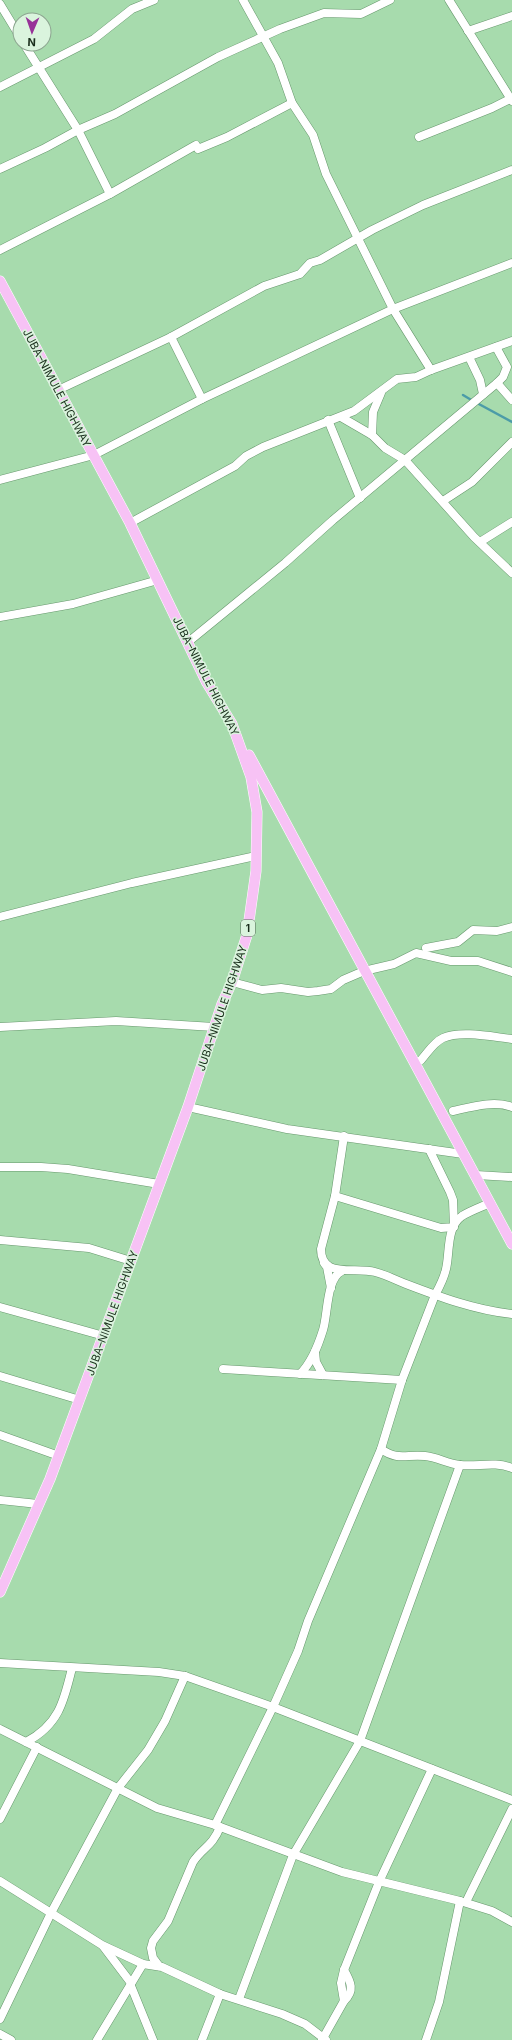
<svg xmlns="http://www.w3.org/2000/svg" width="512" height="2040" font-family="Inter,sans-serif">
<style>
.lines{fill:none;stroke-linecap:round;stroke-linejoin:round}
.stream{stroke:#4c9ca8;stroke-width:2.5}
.minor-casing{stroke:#67986d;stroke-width:9}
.major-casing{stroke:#fff;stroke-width:11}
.minor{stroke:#fff;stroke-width:8}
.major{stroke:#f7c2f5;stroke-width:10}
.labels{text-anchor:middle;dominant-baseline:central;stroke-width:3;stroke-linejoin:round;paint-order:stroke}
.shield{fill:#daf4dd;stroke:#546956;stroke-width:1}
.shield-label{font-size:10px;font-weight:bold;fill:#1a2e1c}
.street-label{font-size:11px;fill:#1a2e1c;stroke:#daf4dd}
</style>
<rect width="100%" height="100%" fill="#a7dbad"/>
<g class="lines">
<g class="stream">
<path d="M463,395l10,6"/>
<path d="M477,403l35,19"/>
</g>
<g class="minor-casing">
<g id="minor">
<path d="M243,0l35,63 14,40 21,32 13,39 67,135 38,61"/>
<path d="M449,0l63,101"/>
<path d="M0,4l20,33"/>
<path d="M468,31l44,-15"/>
<path d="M24,44l54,86 32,64"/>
<path d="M0,87l94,-48 38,-30 22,-9"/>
<path d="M419,137l73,-29 20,-10"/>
<path d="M198,149l29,-12 65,-34"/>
<path d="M0,169l45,-21 33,-18 37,-16 103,-57 62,-28 44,-16 37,1 29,-14"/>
<path d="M0,250l110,-56 86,-49"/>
<path d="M171,337l31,62"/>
<path d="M469,357l11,23 3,14"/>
<path d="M497,383l15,17"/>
<path d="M58,390l113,-53 93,-51 36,-12 10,-11 10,-3 52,-30 51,-25 89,-35"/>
<path d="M341,417l31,18 13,13 20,12 69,77 38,36"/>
<path d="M328,420l32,78"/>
<path d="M372,435l1,-23 8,-19"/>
<path d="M0,480l94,-25 108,-56 191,-90 119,-46"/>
<path d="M443,501l29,-19 40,-40"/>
<path d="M130,523l105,-57 11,-10 17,-9 91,-36 43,-32 19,-2 15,-7 81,-29"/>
<path d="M480,542l32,-20"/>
<path d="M0,617l73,-13 85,-24"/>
<path d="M187,643l98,-80 48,-43 164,-137 6,-6 4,-10 -11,-20"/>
<path d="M0,917l132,-34 124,-27"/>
<path d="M426,948l32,-6 15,-12 24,1 15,-4"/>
<path d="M232,982l30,8 19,-2 27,4 10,-1 13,-2 12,-9 21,-9 30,-7 22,-11 35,8h27l34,11"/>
<path d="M0,1027l116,-6 98,6"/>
<path d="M421,1060c7,-8 13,-18 22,-22 18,-8 50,-1 69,1"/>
<path d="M188,1107l99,22 176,25"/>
<path d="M453,1111c18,-4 41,-11 59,-4"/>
<path d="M344,1136l-9,60 -14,53c0,8 2,14 9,18 12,6 31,1 45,5 11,3 21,8 31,12 34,13 69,26 106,30"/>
<path d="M0,1167h41l27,2 91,15"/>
<path d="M476,1175l36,2"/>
<path d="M335,1196l106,32 13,-1 -1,-27 -3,-8 -21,-43"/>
<path d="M0,1240l89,8 42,13"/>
<path d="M324,1263l3,4 4,21"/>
<path d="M0,1307l104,29"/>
<path d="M315,1352l1,10 7,13"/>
<path d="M223,1369l179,11"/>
<path d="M300,1374c12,-12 18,-28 23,-44 5,-15 3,-52 19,-59"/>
<path d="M0,1376l80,24"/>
<path d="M0,1435l59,21"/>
<path d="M381,1449c17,12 25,5 44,7 12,1 23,8 35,9 18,2 34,-4 52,3"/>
<path d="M0,1500l38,4"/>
<path d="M0,1663l159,9 26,4 88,31 239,93"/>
<path d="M0,1729l157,79 58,17 127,47 118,29 32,10 20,11"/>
<path d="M26,1742c33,-17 38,-41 46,-74"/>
<path d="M0,1819l37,-72"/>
<path d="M215,1825l58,-118 25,-56 10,-30 73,-172 21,-69 33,-85c5,-9 9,-17 11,-26 4,-16 0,-42 16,-53 8,-5 19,-9 28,-13"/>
<path d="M0,1881l102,64 41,19 19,3 58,27 62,20 23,10 21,16"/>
<path d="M468,1898l44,-89"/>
<path d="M103,1946l28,37"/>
<path d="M159,1966l-6,-8 -2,-10 2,-7 15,-20 25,-59c10,-15 19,-15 27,-35"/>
<path d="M131,1986l22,54"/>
<path d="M239,1999l54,-144 67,-114 100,-276"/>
<path d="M344,2001c11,-10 7,-19 0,-31"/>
<path d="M0,2019l51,-106 67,-125 30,-38 17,-29 20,-45"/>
<path d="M0,2034l11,6"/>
<path d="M97,2040l46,-76"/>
<path d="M202,2040l18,-46"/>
<path d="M322,2040l22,-39 -3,-18 3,-13 35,-88 53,-113"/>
<path d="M426,2040l13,-38 21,-101"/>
</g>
</g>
<g class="major-casing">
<g id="major">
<path d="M0,281l130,242 77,160 25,41 19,53 6,35 -1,59 -9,64 -15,47 -10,22 -34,103 -138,372 -50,113"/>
<path d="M249,755l263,489"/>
</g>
</g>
<use href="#minor" class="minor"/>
<use href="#major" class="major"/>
</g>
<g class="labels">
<rect class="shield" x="241" y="920" width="14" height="16" rx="3"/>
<g class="shield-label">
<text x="248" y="928">1</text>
</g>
<g class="street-label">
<text transform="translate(57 388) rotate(62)">JUBA–NIMULE HIGHWAY</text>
<text transform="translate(206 676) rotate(63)">JUBA–NIMULE HIGHWAY</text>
<text transform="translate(222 1008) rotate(-71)">JUBA–NIMULE HIGHWAY</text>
<text transform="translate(112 1313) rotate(-70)">JUBA–NIMULE HIGHWAY</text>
</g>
</g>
<g transform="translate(32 32) rotate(182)"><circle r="19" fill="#daf4dd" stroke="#8da590"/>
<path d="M0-3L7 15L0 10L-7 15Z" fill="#973298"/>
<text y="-6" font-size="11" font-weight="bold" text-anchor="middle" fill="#1a2e1c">N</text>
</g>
</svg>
